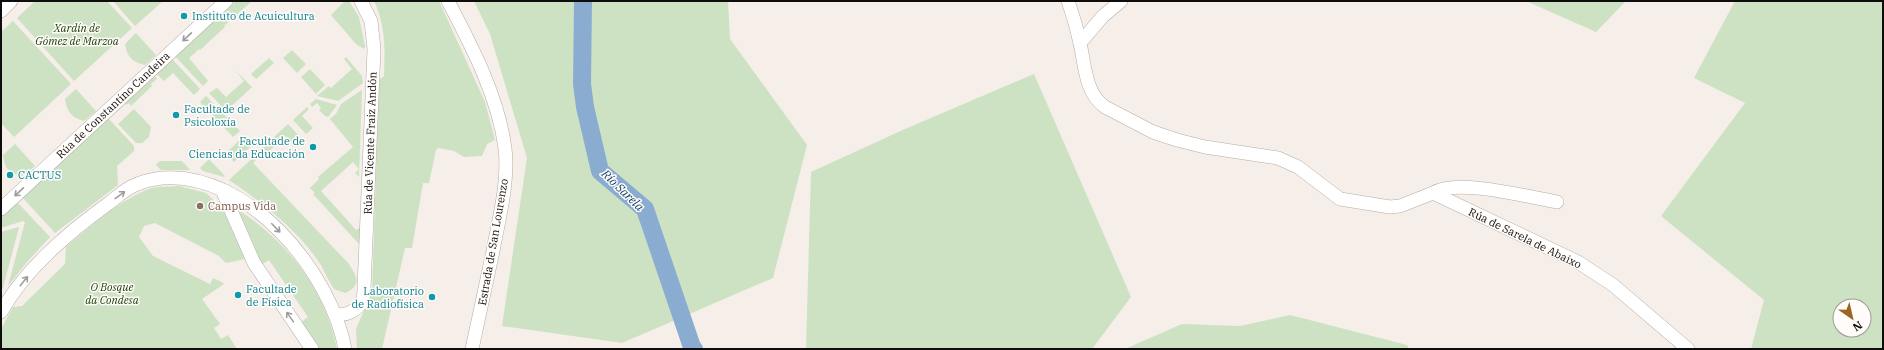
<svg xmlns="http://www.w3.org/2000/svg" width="1884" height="350" font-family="'IBM Plex Serif',serif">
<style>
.green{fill:#cde2c3;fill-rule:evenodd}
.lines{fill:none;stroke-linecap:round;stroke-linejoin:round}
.river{stroke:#8bacd1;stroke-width:18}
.minor-casing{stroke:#b3ada8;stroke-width:14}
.minor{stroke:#fff;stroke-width:13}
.oneway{stroke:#9f9e9d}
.culture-dot{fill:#0f9aa8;stroke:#fffcfa;stroke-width:1.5}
.education-dot{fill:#8d6e63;stroke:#fffcfa;stroke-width:1.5}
.labels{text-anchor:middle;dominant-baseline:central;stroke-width:3;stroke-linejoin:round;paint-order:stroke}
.culture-label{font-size:11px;fill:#0d838f;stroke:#fffcfa;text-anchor:start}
.park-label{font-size:11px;font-style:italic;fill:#163900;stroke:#fffcfa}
.street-label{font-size:11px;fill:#0f0d0b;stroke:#fffcfa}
.education-label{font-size:11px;fill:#785e54;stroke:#fffcfa;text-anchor:start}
.water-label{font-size:12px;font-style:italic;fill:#0f3e6d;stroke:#fffcfa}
</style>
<rect width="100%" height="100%" fill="#f5eee9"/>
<g class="green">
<path d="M35,1h72l25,27 -58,53 -57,-63z"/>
<path d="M113,1h50l-28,25z"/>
<path d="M236,1h16l-28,25 1,1 -25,23 -1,-1 -10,9 19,23 -5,5 -28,-30z"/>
<path d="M345,1h4l10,16 6,30 -1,2 -8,-5 -25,-29z"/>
<path d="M374,1h65l46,101 10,38 -8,4 -5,12 -18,1 -10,-6 -16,-3 -2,2 -7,33h-6l-11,65h-7l-23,101h-25l-1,-20 16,-37 7,-212 5,-4c1,-26 2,-50 -10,-75z"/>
<path d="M474,1h254l2,38 77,106 -34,133 -151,65 -120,-17 25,-168 -37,-124z"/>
<path d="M1526,1h100l-30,31z"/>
<path d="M1735,1h148v348h-132l13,-49 -103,-84 84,-113 -51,-25zM1840,306h24v24h-24z"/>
<path d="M13,21l58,63 -57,53 -13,-14v-91z"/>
<path d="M136,33l20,22 -11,10c-13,-3 -18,-8 -20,-21z"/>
<path d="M292,50l14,14 -9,9 -14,-15z"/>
<path d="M346,57l16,19 1,7 -25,18 -21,-5 12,-10 2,2 21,-19 -8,-10z"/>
<path d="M269,58l5,5 -18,16 -5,-5z"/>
<path d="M172,59l28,30 -6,6 -21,-22 -9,8 -7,-7z"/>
<path d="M310,69l15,16 -9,9 -15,-17z"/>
<path d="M235,70l17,17 -26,24 -17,-18 8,-5 9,9 18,-16z"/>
<path d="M1034,74l97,223 -39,52h-286l5,-177 94,-43z"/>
<path d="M155,76l2,3 -6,5 1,2 -21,20 -2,-3 -3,2 -1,-2z"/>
<path d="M76,89l20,22 -12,10c-13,-4 -17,-9 -19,-22z"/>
<path d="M362,90l-3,87 -4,-4 4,-4 -6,-7 -32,29 35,39 4,-2 -1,16 -46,-50 2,-1 -5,-5 9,-9 -1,-2 35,-30 -23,-28 6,-5 5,-10z"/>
<path d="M206,96l34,35 -7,6 -33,-35z"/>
<path d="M316,99l21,6 -9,12 -3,-1 -6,-6 2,-2 -4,-5 -5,4 -2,-3z"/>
<path d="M307,107l2,2 -7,7 11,12 -7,6 -13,-14z"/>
<path d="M134,109l17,18 -2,10 -7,6h-6l-18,-19z"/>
<path d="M108,118l26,28v5l-17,15 1,19 -63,48 -33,-36z"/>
<path d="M288,124l13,14 -7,7 -9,-9 -16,15 2,2 -4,3 -6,-7z"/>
<path d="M244,136l8,9 -18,17 -8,-9z"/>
<path d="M15,144l20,22 -12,10c-14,-3 -18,-6 -20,-21z"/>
<path d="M260,151l2,3 -9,9 96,101c8,13 13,21 -4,29l-11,-4c-5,-8 -9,-16 -13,-24 -23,-35 -58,-62 -92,-85z"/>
<path d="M209,159l16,17 -1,1 -21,-6 -3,-3z"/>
<path d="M160,161h22l8,9h-29l-5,-5z"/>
<path d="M179,186l27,7 16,15 23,51 -19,4 -7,-7 -64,-33 -11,3 -5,11 14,19 57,28 3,-6 9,4 2,2 -22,15 18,25 -6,4 7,11 7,-4 9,14h-236v-20l12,-22 9,-1 43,-42 1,-17c23,-19 57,-50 86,-59 8,-2 18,-1 27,-2z"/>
<path d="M17,202l33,35 -23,25 -19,24 17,-64 -2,-1 -22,7v-11z"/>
<path d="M240,211c48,32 86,80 97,138h-19l-18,-26 8,-6 -39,-57 -8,5 -22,-51z"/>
<path d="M19,227l-16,61 -2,3v-59z"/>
<path d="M1290,315l117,30 2,4h-284l57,-25 58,2z"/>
</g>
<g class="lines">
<path class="river" d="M583,1l-1,83 3,23 15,64 45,38 47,138 2,2"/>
<g class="minor-casing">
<g id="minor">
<path d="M448,1c24,46 50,95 57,147 4,34 -6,70 -12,103 -7,32 -14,65 -21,98"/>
<path d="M1068,1c5,14 9,28 12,42 5,22 5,50 25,64l48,25 24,8 28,7 73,11 20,9 42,32 50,8 10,-1 33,-13 145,69 35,23 75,64"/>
<path d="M1,11l10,-10"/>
<path d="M1080,43l23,-27 18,-15"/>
<path d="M222,190l32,73 58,86"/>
<path d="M1433,193c24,-15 95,4 124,9"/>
<path d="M1,209l225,-208"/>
<path d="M1,312c25,-44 67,-79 108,-109 7,-5 15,-13 24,-17 8,-4 21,-7 29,-8 86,-7 169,94 183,171"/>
<path d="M335,314c10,3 23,-4 27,-13 2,-4 2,-9 2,-13l10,-239 -3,-28 -10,-20"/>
</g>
</g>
<use href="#minor" class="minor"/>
</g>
<defs><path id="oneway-shaft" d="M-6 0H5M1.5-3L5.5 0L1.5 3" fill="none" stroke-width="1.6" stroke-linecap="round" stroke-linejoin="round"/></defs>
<g class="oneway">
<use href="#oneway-shaft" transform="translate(187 37) rotate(137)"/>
<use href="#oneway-shaft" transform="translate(19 192) rotate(137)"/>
<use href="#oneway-shaft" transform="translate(120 195) rotate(-36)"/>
<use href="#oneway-shaft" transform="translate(276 228) rotate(46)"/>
<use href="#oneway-shaft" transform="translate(24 281) rotate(-51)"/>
<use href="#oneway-shaft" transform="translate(290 317) rotate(-125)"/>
</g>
<g class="culture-dot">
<circle cx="184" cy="16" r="4"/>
<circle cx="176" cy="115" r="4"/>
<circle cx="313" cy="147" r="4"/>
<circle cx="10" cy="175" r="4"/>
<circle cx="238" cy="295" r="4"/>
<circle cx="432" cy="297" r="4"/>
</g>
<circle class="education-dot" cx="200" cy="206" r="4"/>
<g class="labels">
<g class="culture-label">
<text x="192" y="16">Instituto de Acuicultura</text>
<text x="184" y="109">Facultade de<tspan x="184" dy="13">Psicoloxía</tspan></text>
<text x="305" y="141" text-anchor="end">Facultade de<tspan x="305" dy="13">Ciencias da Educación</tspan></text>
<text x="18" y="175">CACTUS</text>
<text x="246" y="289">Facultade<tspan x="246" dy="13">de Física</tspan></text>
<text x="424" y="291" text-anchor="end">Laboratorio<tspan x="424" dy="13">de Radiofísica</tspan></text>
</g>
<g class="park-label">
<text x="77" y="28">Xardín de<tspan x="77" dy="13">Gómez de Marzoa</tspan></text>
<text x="112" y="287">O Bosque<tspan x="112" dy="13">da Condesa</tspan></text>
</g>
<g class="street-label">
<text transform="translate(113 105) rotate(-43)">Rúa de Constantino Candeira</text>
<text transform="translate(370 143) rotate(-88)">Rúa de Vicente Fraiz Andón</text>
<text transform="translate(1525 238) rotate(26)">Rúa de Sarela de Abaixo</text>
<text transform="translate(493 242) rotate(-80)">Estrada de San Lourenzo</text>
</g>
<g class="education-label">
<text x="208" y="206">Campus Vida</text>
</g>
<g class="water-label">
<text transform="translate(623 190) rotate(44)">Río Sarela</text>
</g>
</g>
<rect width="1884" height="350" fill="none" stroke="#0f0d0b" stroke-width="4"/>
<g transform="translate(1852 318) rotate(146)"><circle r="19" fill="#fffcfa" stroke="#9f9c9a"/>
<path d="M0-3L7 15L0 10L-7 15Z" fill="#9c6321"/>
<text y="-6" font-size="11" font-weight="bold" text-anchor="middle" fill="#0f0d0b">N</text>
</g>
</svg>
